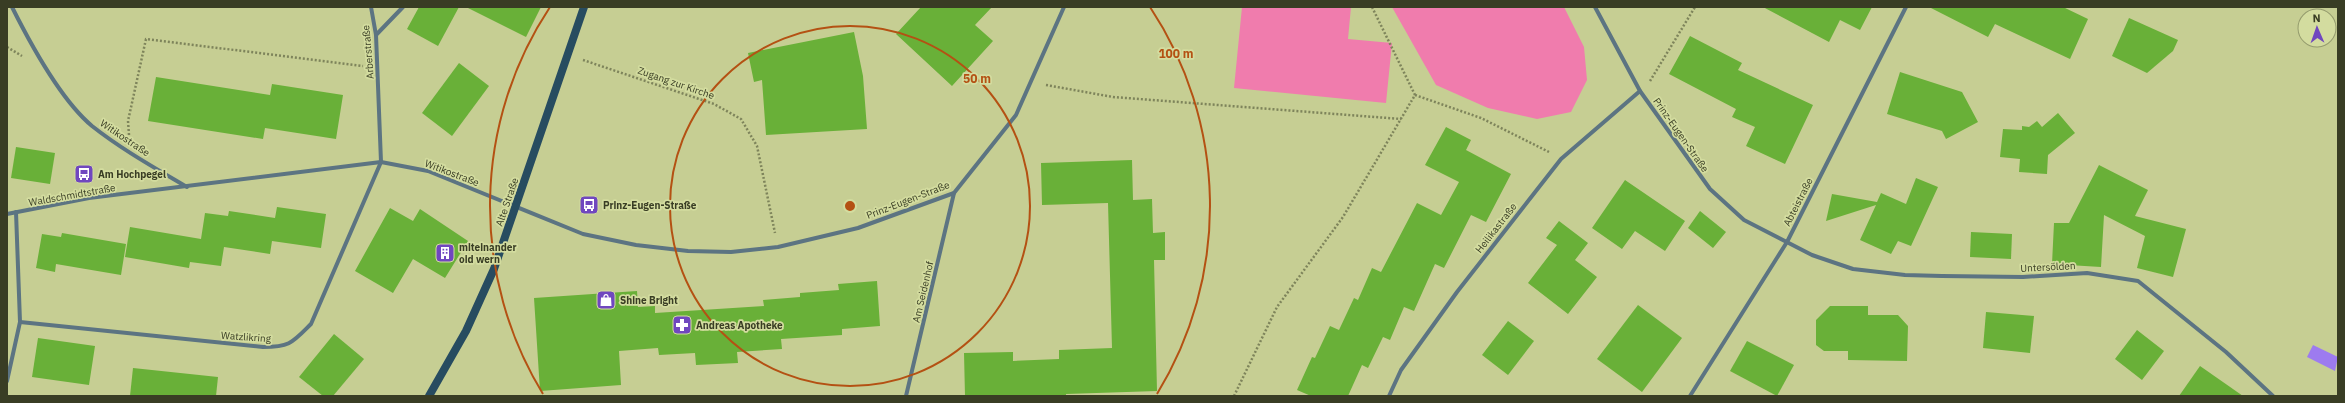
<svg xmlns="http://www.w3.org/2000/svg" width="2345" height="403" font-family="'IBM Plex Sans',sans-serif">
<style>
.green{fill:#f07cad}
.water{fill:#9d7bef}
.building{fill:#69b038}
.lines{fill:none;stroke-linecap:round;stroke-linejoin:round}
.path{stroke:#7e845b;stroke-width:2.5;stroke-dasharray:2 2;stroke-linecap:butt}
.street{stroke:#5c7482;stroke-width:4}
.secondary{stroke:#274c60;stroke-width:8}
.ring{fill:none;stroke:#b45113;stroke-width:2}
.labels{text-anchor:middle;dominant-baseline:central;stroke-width:3.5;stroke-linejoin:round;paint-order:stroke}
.street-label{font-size:10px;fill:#393d24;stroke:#d3dc9f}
.poi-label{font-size:10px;font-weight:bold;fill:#393d24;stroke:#d3dc9f;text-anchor:start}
.centre{fill:#b45113;stroke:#d3dc9f;stroke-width:2}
.ring-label{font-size:12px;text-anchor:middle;font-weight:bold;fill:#b45113;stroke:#d3dc9f;stroke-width:3.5;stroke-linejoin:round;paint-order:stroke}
</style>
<rect width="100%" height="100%" fill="#c6ce93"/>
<g class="green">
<path d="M1242,7h109l-3,32 44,4 -6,60 -152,-15z"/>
<path d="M1392,7h172l20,40 3,33 -16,32 -34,7 -49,-11 -52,-23z"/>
</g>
<path class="water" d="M2313,345l25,12 -3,14 -28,-14z"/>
<g class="building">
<path d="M419,7h40l-21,39 -31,-17z"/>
<path d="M466,7h75l-15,30z"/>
<path d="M921,7h71l-17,18 18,16 -41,45 -56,-52z"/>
<path d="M1763,7h109l-12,23 -20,-10 -11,22z"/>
<path d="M1929,7h134l25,12 -18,40 -75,-35 -7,13z"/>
<path d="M2129,18l49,22 -5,11 -26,22 -35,-17z"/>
<path d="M854,32l9,44 4,53 -101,6 -4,-55 -8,2 -6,-29z"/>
<path d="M1690,36l52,27 -4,7 75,35 -28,59 -39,-18 9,-19 -23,-10 4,-8 -67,-35z"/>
<path d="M459,63l30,23 -37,50 -30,-23z"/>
<path d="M1900,72l62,20 16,30 -32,17 -4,-8 -55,-17z"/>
<path d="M156,77l114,18 2,-11 71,11 -7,44 -71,-11 -2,11 -115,-18z"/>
<path d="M2058,113l17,20 -27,22 -1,19 -28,-2 1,-13 -20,-2 3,-28 19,1v-4l7,1 8,-6 5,6z"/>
<path d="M1446,127l25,13 -5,10 45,24 -25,48 -15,-7 -27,53 -9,-4 -21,47 -10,-4 -14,33 -7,-3 -15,31 -6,-3 -14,31h-37l-14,-6 15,-33 3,1 15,-32 9,4 15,-32 4,2 14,-32 9,4 36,-69 24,12 18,-33 -34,-17z"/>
<path d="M16,147l39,6 -5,31 -39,-6z"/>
<path d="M1132,160l1,40 19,-1 1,34 12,-1v28h-11l3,131 -91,3v2h-101l-1,-43 49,-1v9l46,-2v-9l53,-2 -4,-145 -66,2 -1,-42z"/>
<path d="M2099,165l49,25 -13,26 51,13 -13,48 -36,-9 8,-32 -41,-21 -3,52 -49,-3 2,-41h15z"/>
<path d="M1916,178l22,9 -27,59 -13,-5 -7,13 -31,-14 16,-35 -50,16 6,-27 45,8 4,-9 25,11z"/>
<path d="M1625,180l60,41 -20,30 -30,-20 -13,18 -30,-21z"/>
<path d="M277,207l49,7 -5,34 -49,-7 -2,13 -46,-7 -3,19 -31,-4 -1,6 -64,-11 5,-30 71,12 4,-26 23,3 1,-5 46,7z"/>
<path d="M390,208l23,13 7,-12 48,32 -23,37 -32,-19 -20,34 -38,-22z"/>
<path d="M1700,211l26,21 -13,16 -25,-20z"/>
<path d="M1559,221l29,22 -13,17 22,17 -29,37 -40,-31 29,-38 -11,-7z"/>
<path d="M1971,232l41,2 -1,25 -41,-2z"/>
<path d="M62,233l64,11 -5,31 -65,-11 -1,8 -19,-4 6,-34 19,3z"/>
<path d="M877,281l3,45 -38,3v6l-61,4 1,10 -45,3 1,11 -42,2 -1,-12 -36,2 -1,-7 -39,3 2,34 -81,6 -6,-93 103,-7 1,16 17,-1v7l109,-7 -1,-6 37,-3v-4l39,-3 -1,-6z"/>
<path d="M1638,305l44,33 -40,54 -45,-33z"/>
<path d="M1830,306h38v9h30l10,11 -1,35 -59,-1v-9h-24l-8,-6v-25z"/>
<path d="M1986,312l48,4 -4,37 -47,-5z"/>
<path d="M1508,321l26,20 -26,34 -26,-20z"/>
<path d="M2137,330l27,21 -22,29 -27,-21z"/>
<path d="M334,334l30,25 -31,37h-10l-24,-19z"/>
<path d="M38,338l57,8 -6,39 -57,-8z"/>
<path d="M1747,341l47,24 -17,31 -47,-25z"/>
<path d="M2200,366l43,30h-64z"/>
<path d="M133,368l85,9 -2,19h-86z"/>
</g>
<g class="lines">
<g class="path">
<path d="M7,47l15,9"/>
<path d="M583,60l131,44 27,15 16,27 18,87"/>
<path d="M1650,81l45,-74"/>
<path d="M1046,85l67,12 288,22"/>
<path d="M1415,95l66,23 68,34"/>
<path d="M129,135l-1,-14 18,-82 217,27"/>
<path d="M1234,396l43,-89 66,-90 72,-122 -43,-88"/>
</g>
<g class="street">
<path d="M12,7c18,36 49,93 80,119 29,23 63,42 95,61"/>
<path d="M1595,7l45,84 70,98 34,31 68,35 41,14 52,6 37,1 81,1 64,-4 51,8 88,71 47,44"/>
<path d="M376,35l27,-28"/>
<path d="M7,214l82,-16 292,-36 47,9 155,63 53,11 52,6 43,1 47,-5 80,-19 96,-35 62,-78 48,-108"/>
<path d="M20,322l243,25c27,0 29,-4 48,-23l70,-162 -5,-127 -5,-28"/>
<path d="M7,381l13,-59 -4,-110"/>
<path d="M906,396l48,-203"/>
<path d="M1389,396l12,-26 56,-78 104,-133 79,-68"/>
<path d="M1690,396l97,-154 119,-235"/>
</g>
<path class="secondary" d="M429,396l37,-65 28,-62 90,-262"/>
</g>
<g class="ring">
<circle cx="850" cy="206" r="180"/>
<path d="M543 394A360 360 0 0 1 550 7M1150 7A360 360 0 0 1 1157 394"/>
</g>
<defs>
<g id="bus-square" transform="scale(1)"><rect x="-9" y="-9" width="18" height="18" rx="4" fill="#7047bf" stroke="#d3dc9f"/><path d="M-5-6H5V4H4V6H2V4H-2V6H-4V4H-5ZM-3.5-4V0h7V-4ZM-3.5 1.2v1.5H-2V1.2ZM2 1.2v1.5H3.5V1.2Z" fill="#fff"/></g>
<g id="building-square" transform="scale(1)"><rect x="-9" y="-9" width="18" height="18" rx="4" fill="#7047bf" stroke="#d3dc9f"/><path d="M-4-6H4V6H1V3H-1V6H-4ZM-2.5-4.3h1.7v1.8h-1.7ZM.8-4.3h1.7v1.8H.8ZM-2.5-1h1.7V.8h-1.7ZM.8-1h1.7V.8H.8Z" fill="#fff"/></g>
<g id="shop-square" transform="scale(1)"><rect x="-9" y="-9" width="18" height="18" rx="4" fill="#7047bf" stroke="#d3dc9f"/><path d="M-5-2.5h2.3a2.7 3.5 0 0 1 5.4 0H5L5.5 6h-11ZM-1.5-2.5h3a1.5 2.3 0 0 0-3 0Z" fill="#fff"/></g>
<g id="pharmacy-square" transform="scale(1)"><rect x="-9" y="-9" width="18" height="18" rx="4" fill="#7047bf" stroke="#d3dc9f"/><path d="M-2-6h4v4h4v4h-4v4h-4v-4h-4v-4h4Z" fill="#fff"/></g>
</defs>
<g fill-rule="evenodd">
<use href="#bus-square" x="84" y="174"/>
<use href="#bus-square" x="589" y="205"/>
<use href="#building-square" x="445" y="253"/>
<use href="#shop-square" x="606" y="300"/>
<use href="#pharmacy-square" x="682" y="325"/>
</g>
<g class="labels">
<g class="street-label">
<text transform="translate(368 52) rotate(-95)">Arberstraße</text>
<text transform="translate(676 83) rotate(19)">Zugang zur Kirche</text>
<text transform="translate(1681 135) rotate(55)">Prinz-Eugen-Straße</text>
<text transform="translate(125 138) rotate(34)">Witikostraße</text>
<text transform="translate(452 173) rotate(21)">Witikostraße</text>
<text transform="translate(72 195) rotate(-10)">Waldschmidtstraße</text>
<text transform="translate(908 200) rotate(-21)">Prinz-Eugen-Straße</text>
<text transform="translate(507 202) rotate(-71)">Alte Straße</text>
<text transform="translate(1798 202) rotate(-63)">Abteistraße</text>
<text transform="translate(1496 228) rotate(-52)">Heilikastraße</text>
<text transform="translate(2048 267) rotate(-3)">Untersölden</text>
<text transform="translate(923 292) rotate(-77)">Am Seidenhof</text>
<text transform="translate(246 337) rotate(4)">Watzlikring</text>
</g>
<g class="poi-label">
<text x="98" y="174">Am Hochpegel</text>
<text x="603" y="205">Prinz-Eugen-Straße</text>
<text x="459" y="247">miteinander<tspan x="459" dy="12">oid wern</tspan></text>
<text x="620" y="300">Shine Bright</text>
<text x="696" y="325">Andreas Apotheke</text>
</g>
</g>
<circle cx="850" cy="206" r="6" class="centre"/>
<g class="ring-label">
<text x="1176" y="58">100 m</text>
<text x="977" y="83">50 m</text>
</g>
<rect width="2345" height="403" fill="none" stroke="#393d24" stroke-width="16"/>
<g transform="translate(2317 28) rotate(358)"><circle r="19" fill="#d3dc9f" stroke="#959c6e"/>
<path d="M0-3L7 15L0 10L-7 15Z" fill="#7047bf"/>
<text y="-6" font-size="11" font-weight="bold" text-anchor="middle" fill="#393d24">N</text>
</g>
</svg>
